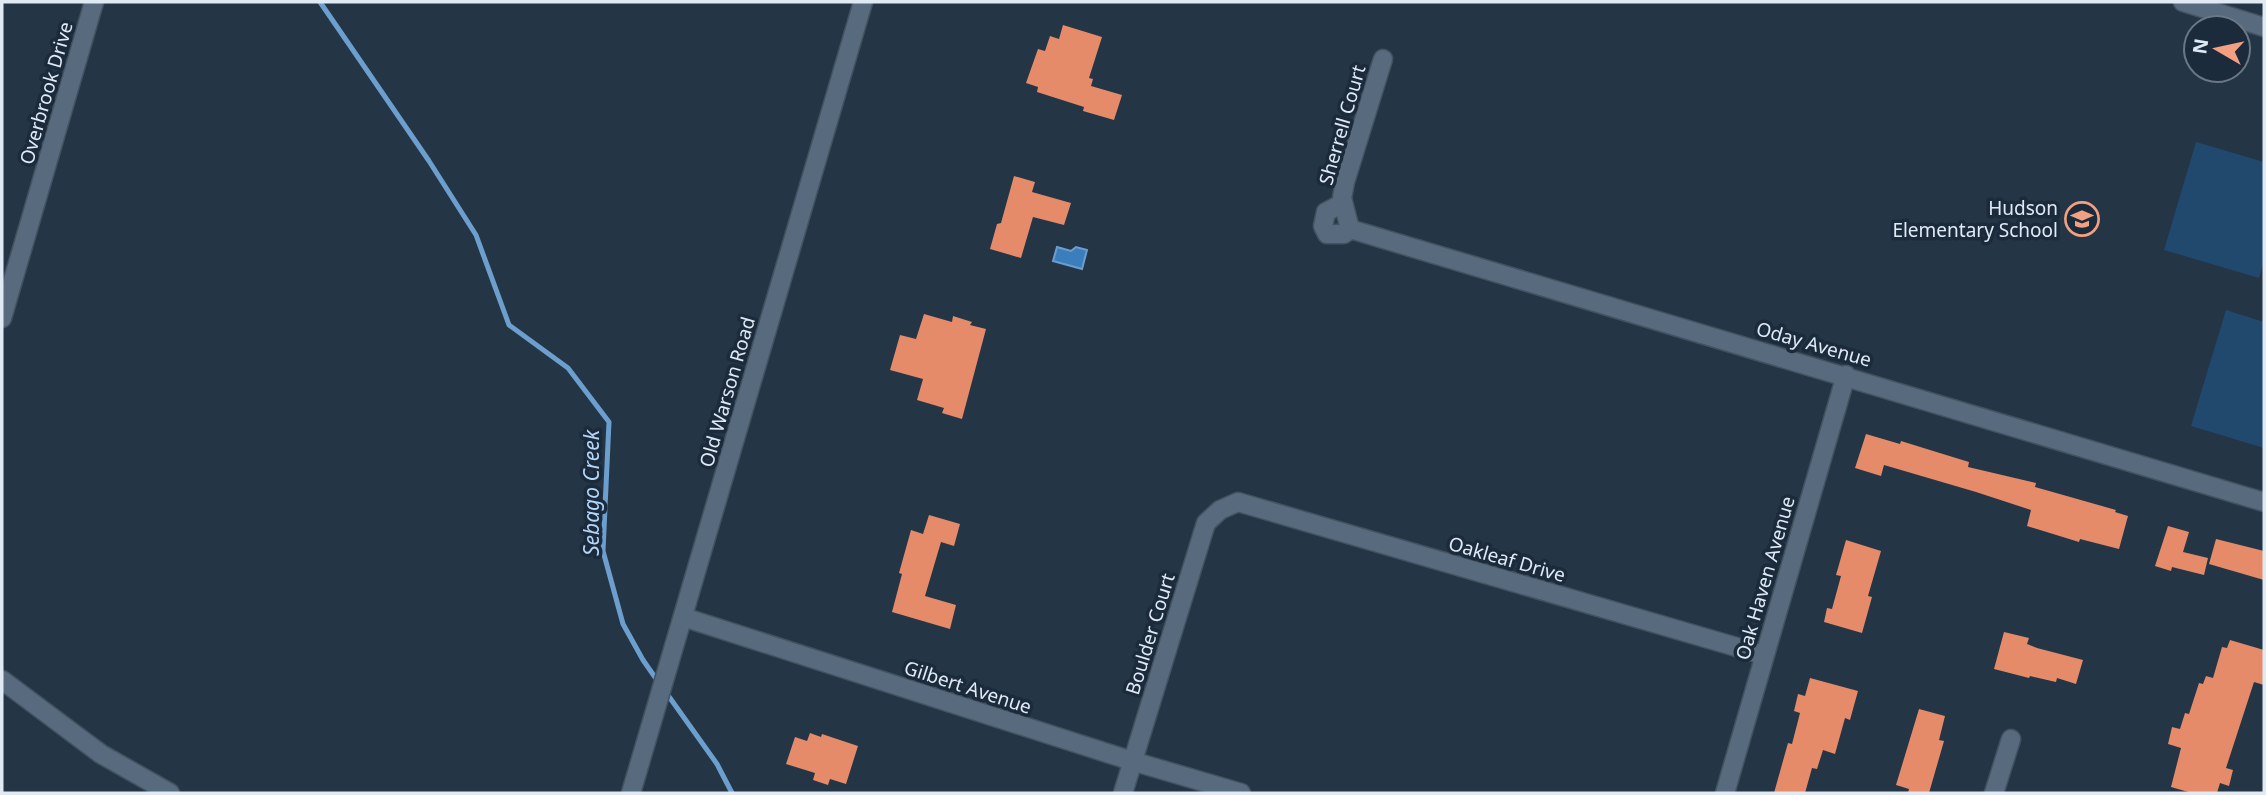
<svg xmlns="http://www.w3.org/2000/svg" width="2266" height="795" font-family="'Noto Sans',sans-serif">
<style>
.green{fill:#21496e}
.water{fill:#3a7ebd;stroke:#6c9ece;stroke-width:2}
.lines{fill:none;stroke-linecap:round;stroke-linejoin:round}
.stream{stroke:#6c9ece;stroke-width:5}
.building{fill:#e58b6a}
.minor-casing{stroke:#435260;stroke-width:21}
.minor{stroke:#586b7e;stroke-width:18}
.labels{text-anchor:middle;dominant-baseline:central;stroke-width:7;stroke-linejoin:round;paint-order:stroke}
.street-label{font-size:19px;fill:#dfeaf5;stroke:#1b2b3c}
.poi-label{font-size:19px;fill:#dfeaf5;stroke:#1b2b3c;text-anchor:end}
.water-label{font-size:21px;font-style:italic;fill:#b4d6f8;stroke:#1b2b3c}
</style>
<rect width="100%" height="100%" fill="#243546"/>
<g class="green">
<path d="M2196,142l68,20v99l-5,17 -95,-28z"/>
<path d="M2226,310l38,12v126l-73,-22z"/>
</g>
<path class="water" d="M1057,247l14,4 5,-4 11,3 -5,19 -29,-8z"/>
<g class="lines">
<g class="stream">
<path d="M320,2l109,159 47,74 33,90 59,43 41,54 -6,129 20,73 20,36 16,23"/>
<path d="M665,691l52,73 15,29"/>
</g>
</g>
<g class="building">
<path d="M1063,25l39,12 -13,41 4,1 -2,7 31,9 -8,25 -31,-9 1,-4 -47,-15 1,-5 -12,-4 12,-34 7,2 5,-15 9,3z"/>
<path d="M1014,176l21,6 -3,10 39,11 -7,22 -31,-8 -12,41 -31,-9 7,-25 4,-1z"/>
<path d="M924,314l28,8 1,-6 19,6 -2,3 16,4 -24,90 -20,-6 2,-5 -27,-8 6,-21 -33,-9 10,-35 16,4z"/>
<path d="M1866,434l34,10 1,-3 29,9 39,12 -1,5 68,16 -1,4 81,23 -1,2 13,4 -9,33 -39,-10 -1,3 -52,-16 4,-16 -55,-18 -92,-27 -3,11 -26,-8z"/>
<path d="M929,515l31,9 -6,22 -13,-4 -16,54 31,9 -6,24 -58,-17 10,-38 -3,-1 12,-43 12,4z"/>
<path d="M2168,526l21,6 -6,20 25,6 -4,17 -32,-8 -1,4 -16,-5z"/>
<path d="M2216,539l48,12v29l-55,-16z"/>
<path d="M1846,540l35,11 -13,45 4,1 -10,36 -38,-11 3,-14 5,1 9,-33 -5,-1z"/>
<path d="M2004,632l25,6 -2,6 10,4 46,12 -7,24 -19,-6 -1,4 -26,-6 -1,2 -35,-9z"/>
<path d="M2230,640l34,10v35l-10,-3 -28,86 7,2 -4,16 -9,-3 -3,10h-25l-21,-6 10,-39 -13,-4 4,-17 8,2 5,-16 4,1 10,-31 4,1 3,-8 7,2 9,-31 5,1z"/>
<path d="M1810,678l48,13 -8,29 -5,-2 -10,36 -12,-4 -6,19 -5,-1 -7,25h-31l14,-50 4,1 8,-31 -6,-2 4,-17 7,2z"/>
<path d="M1919,709l26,7 -6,24 5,1 -15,52h-21l1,-4 -13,-4z"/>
<path d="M810,733l11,4 1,-3 36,12 -12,38 -16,-5 -2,6 -15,-5 2,-7 -29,-9 9,-27 12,4z"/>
</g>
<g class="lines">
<g class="minor-casing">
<g id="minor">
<path d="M2183,2l81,25"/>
<path d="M1343,203l-17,9 -3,14 4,8h17l6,-5"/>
<path d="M1350,229c305,92 610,181 914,273"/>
<path d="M1350,229l-8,-31 3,-16 38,-123"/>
<path d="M2,318l92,-316"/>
<path d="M683,617l449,144 109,32"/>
<path d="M2,680l99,74 69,39"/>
<path d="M631,793l232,-791"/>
<path d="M1123,793l83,-270 14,-13 18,-8 526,153"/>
<path d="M1725,793l121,-418"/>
<path d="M1994,793l17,-54"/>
</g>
</g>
<use href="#minor" class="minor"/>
</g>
<defs>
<g id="school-ring" transform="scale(1.75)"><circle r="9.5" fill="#1b2b3c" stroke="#f3a082" stroke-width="1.5"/><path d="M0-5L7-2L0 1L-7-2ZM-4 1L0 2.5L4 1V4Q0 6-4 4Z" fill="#f3a082"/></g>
</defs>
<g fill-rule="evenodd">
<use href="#school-ring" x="2082" y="219"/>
</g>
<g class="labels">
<g class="street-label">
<text transform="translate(46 93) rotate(-74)">Overbrook Drive</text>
<text transform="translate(1342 125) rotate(-74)">Sherrell Court</text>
<text transform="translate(1814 344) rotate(16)">Oday Avenue</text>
<text transform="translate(727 392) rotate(-74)">Old Warson Road</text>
<text transform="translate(1507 559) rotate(16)">Oakleaf Drive</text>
<text transform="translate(1765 578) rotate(-74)">Oak Haven Avenue</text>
<text transform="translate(1150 634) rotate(-73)">Boulder Court</text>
<text transform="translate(968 687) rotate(18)">Gilbert Avenue</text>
</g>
<g class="poi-label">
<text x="2058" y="208">Hudson<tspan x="2058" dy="22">Elementary School</tspan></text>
</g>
<g class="water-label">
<text transform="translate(591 493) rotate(-90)">Sebago Creek</text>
</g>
</g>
<rect width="2266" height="795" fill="none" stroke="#dfeaf5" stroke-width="7"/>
<g transform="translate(2217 49) rotate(279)"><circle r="33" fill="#1b2b3c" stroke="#697786" stroke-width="2"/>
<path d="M0-5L12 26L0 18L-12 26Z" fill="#f3a082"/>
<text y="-10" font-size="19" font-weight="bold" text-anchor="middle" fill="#dfeaf5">N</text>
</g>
</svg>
